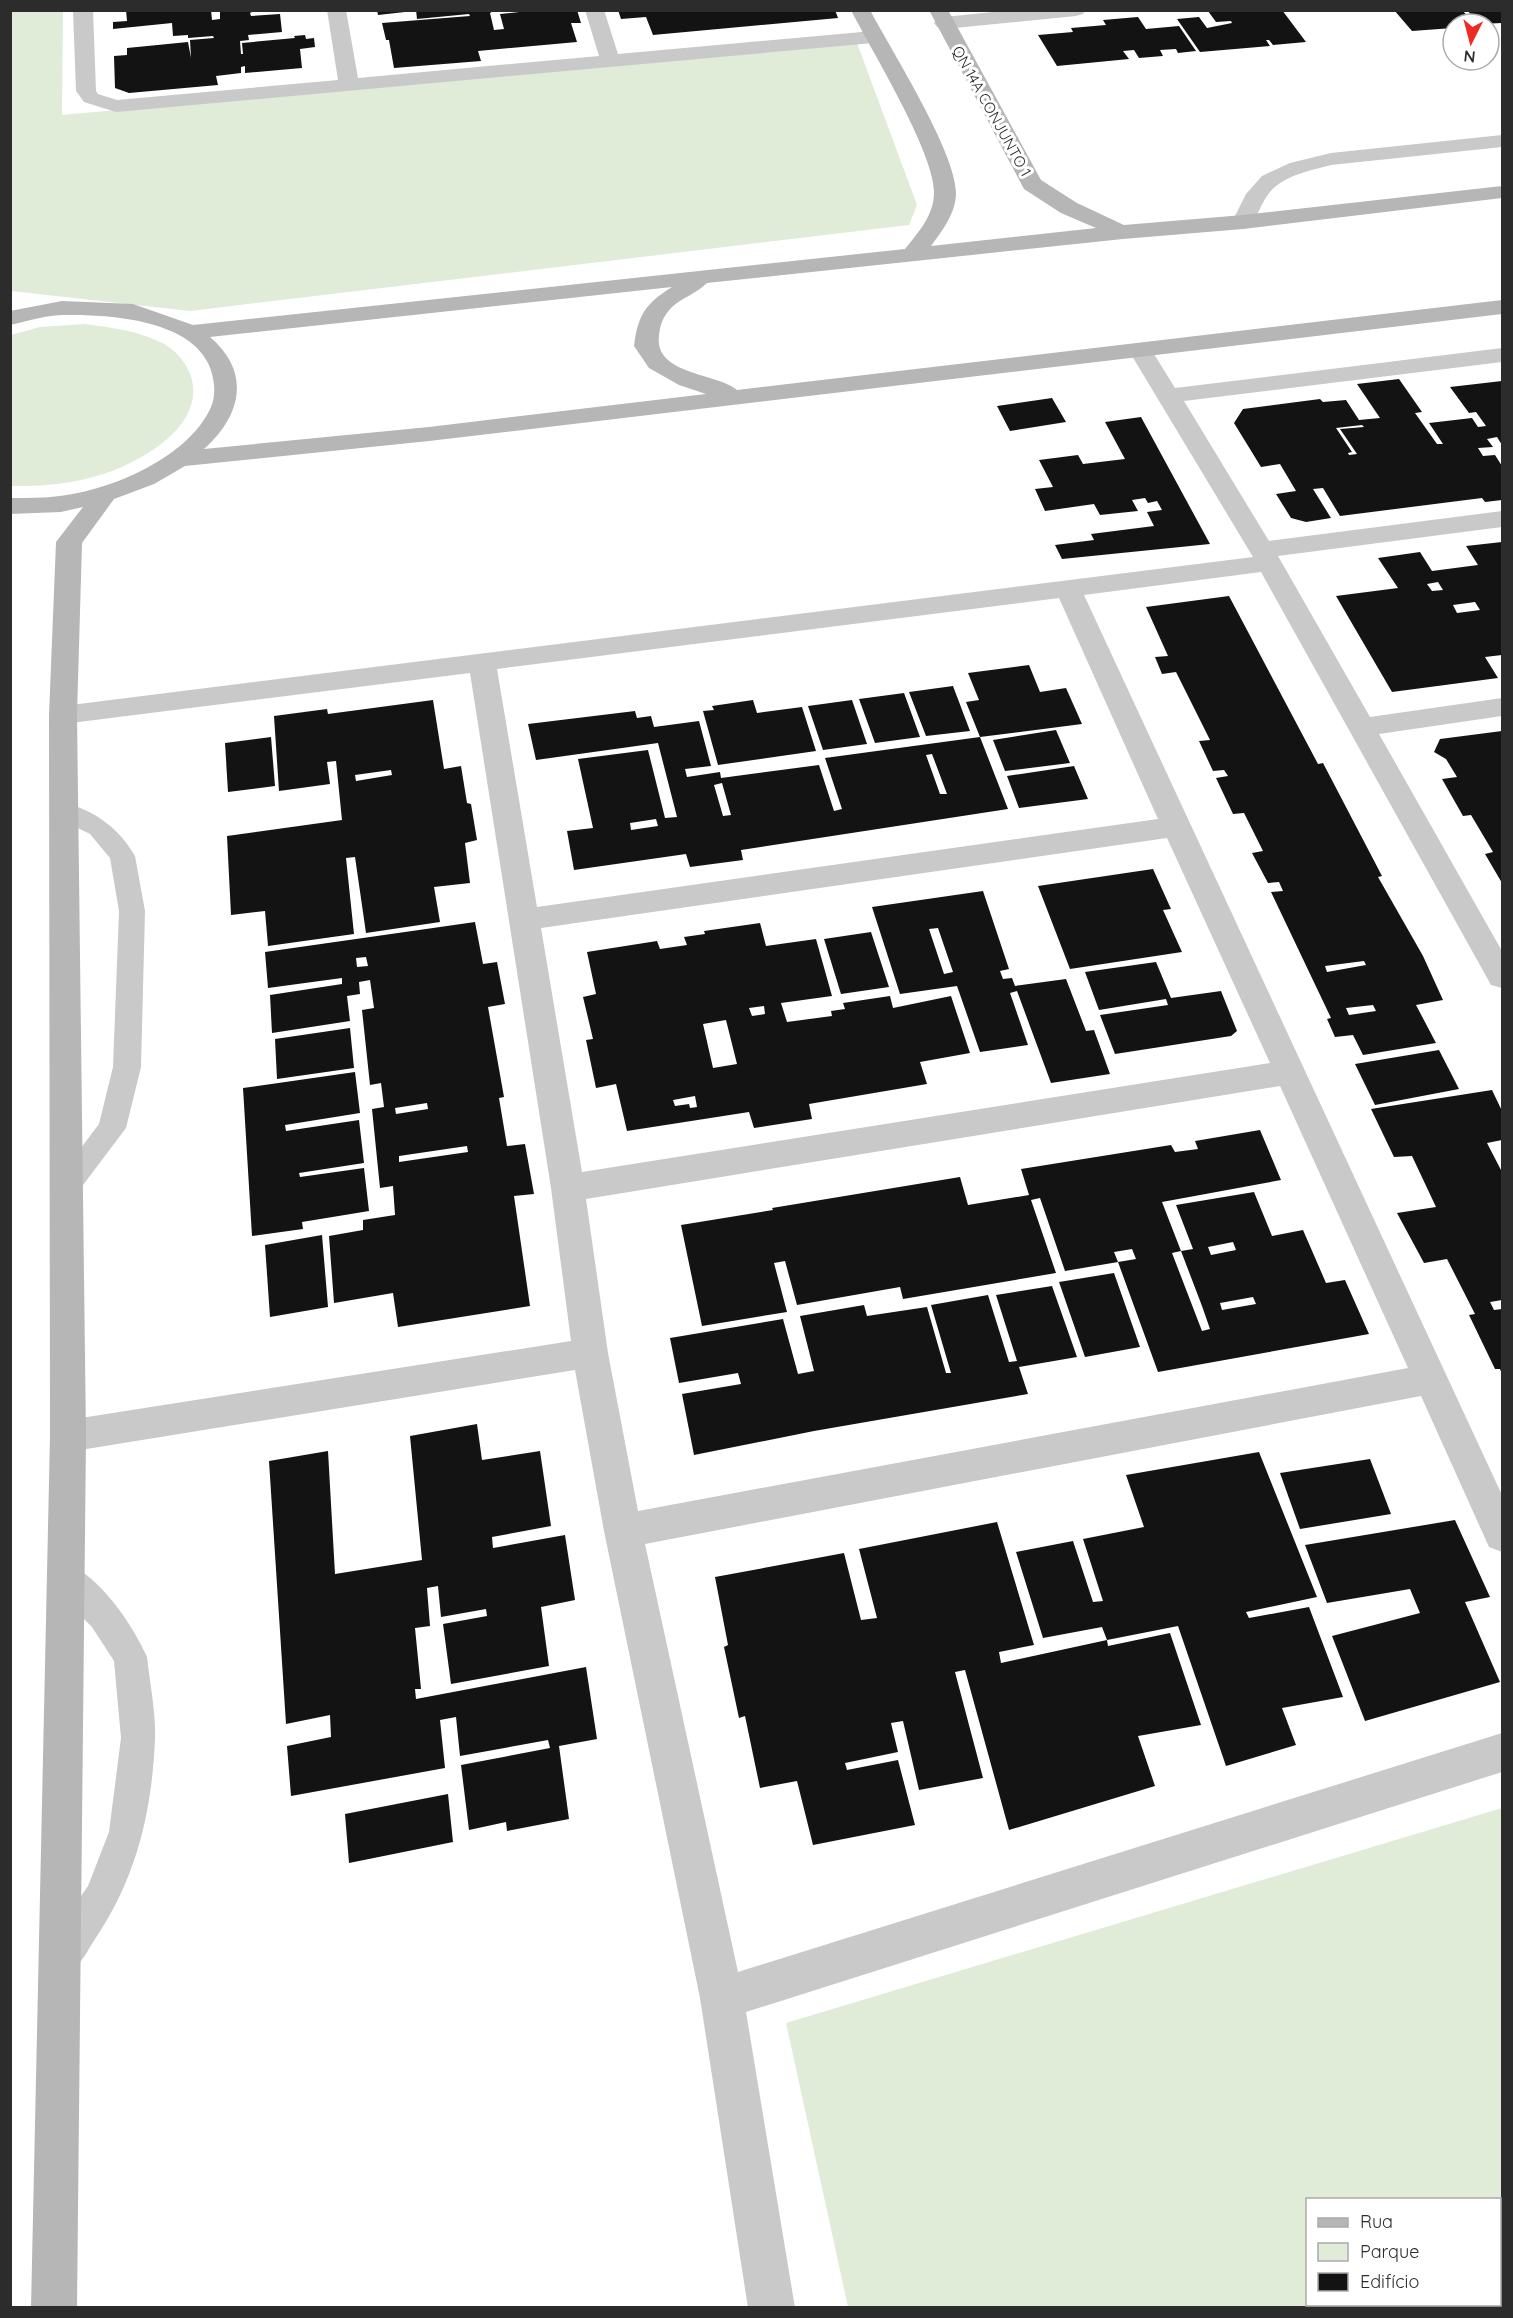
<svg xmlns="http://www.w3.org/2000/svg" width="1513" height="2318" font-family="Quicksand,sans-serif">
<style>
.green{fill:#e0ebd8;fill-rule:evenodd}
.building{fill:#131313;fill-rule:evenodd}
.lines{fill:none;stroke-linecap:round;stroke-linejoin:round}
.service{fill:#c9c9c9;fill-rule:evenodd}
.minor{fill:#c9c9c9;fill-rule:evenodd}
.secondary{fill:#b6b6b6;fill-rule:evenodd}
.labels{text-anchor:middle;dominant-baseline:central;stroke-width:6;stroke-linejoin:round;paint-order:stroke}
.far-street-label{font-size:15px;fill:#2c2c2c;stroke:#fff}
</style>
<rect width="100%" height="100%" fill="#fff"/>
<g class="green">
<path d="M11,11h52l-1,104 795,-72 60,162 -8,20 -719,86 -179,-20z"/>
<path d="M85,324c26,4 51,6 75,18 14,6 25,19 30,32 15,39 -24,71 -56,87 -37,20 -82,26 -123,25v-151l29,-8z"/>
<path d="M1502,1808v499h-654l-62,-284zM1308,2200h192v104h-192z"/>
</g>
<g class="building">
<path d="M126,10h85l1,10 8,-1v-9h36l-6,3 1,3 29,-2 2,18 -34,3 1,5 -9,1 1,13h2l-1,-11 53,-5 -1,-2 11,-1 1,4 8,-1 1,9 -15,2 2,19 -57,5v-7l-4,1v6l-25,3 2,9 -89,8 -14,-5 -1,-32 13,-1v-7l61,-6 3,16 -1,-18 24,-2 -1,-2 -25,2v-3l-15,1 -1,-13 -59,6v-7l14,-1z"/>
<path d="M377,10h28v2l-27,3z"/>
<path d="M416,10h79l-5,3 4,17 10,-1 -4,-15 37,-4h40l4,13h-10l6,19 -99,9 3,10 -87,7 -5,-28h-3l-4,-17 88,-7 -1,-2 -52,5z"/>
<path d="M618,10h217l3,8 -185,17 -7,-18 -25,2z"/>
<path d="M1282,10l24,32 -33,3 -4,-5h-3l4,6 -70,6 -23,-33 22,-2 8,11 25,-5 -1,-2 -15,1 -8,-11z"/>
<path d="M1394,10h68l10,11 -19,3v4l-41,3z"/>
<path d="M1467,10h35v13l-23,1z"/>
<path d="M1138,17l8,12 33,-3 17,25 -18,2 -2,-4 -16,1 3,6 -24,2 -5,-8 -11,1 6,8 -72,7 -19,-31 35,-3 -2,-4 35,-3 -3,-5z"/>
<path d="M1399,379l23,33 -7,1 22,31h6l-14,-21 43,-5 6,9 8,-1 -10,-14 -7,1 -19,-26 52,-6v64l-5,-8 -10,2 6,8 -15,1 5,8 12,-1 7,11v34l-17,2 -3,-4 -142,18 -17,-28 -10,1 18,29 -25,4 -15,-4 -15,-24 20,-3 -16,-27 -19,3 -27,-44 9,-14 77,-10 3,3 23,-2 13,20 21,-2 -23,-34zM1362,425l2,2 -24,2 17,25 -8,1 -1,-2 4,-1 -16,-24z"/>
<path d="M1052,398l14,24 -56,9 -13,-25z"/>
<path d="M1141,417l69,127 -148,15 -7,-14 39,-5 -3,-6 63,-8 -7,-14 15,-2 -5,-9 -9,2 -3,-5 -13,2 6,11 -38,4 -6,-11 -49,7 -10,-22 18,-2 -14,-27 39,-5 5,9 42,-5 -20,-37z"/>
<path d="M1502,542v113l-17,2 13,21 -106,14 -56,-96 62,-8 -20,-30 42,-6 12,19 46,-6 -12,-19zM1438,582l5,8 -11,1 -5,-7zM1475,602l5,8 -23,3 -4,-8z"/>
<path d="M1229,596l89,168 5,-1 59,113 -4,1 45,79 20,44 -27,5 20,38 -73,12 -10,-20 -18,2 -8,-18 4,-1 -60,-126 12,-1 -4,-9 -11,1 -16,-30 11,-2 -19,-38 -11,1 -17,-36 12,-2 -4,-6 -11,1 -14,-30 11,-1 -34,-68 -14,2 -7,-17 13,-1 -22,-49zM1364,961l2,4 -39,7 -2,-6zM1373,1005l3,6 -27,4 -3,-7z"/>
<path d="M1029,665l11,27 26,-4 16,36 -102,13 -14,-35 13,-2 -11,-27z"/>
<path d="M953,686l17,45 -44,5 -17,-44z"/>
<path d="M904,693l16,44 -45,6 -16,-44z"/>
<path d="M433,700l11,69 17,-3 6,37 4,1 6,36 -12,3 5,40 -36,4 6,35 -74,11 -11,-76 -9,1 8,76 -86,12 -3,-35 -34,4 -4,-79 115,-16 -6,-59 -9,1 3,22 -51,7 -5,-75 53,-7 1,5zM391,770l1,5 -36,6 -1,-6z"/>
<path d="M753,700l4,13 45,-6 14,44 -98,14 -15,-54 11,-1 -2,-4z"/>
<path d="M852,700l15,44 -44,6 -15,-44z"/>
<path d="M635,711l2,7 14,-2 3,11 45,-6 12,45 -26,3 2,8 33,-5 1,6 98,-13 15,46 8,-2 -17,-51 155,-21 28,72 -267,41 2,10 -53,7 -4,-13 -112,16 -7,-39 26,-3 -15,-69 70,-9 17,68 12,-1 -19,-74 -122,17 -8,-36zM932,754l15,40h-7l-14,-39zM722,783l9,32 -8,1 -9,-31zM656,819l2,7 -27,4 -1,-7z"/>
<path d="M1056,730l14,33 -65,8 -12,-31z"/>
<path d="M1502,731v152l-17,-29 8,-2 -22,-37 -8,1 -21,-37 15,-2 -11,-18 -12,-7 6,-13z"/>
<path d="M271,737l4,49 -47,6 -3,-49z"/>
<path d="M1074,766l14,33 -69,9 -12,-32z"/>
<path d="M1153,869l18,40 -8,1 19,42 -112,17 -32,-83z"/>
<path d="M983,891l26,78 -9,2 3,8 9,-1 3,8 51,-7 20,52 8,-1 16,44 -59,9 -34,-92 -7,2 18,52 -48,7 -23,-66 -57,8 -28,-87zM938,928l15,44 -9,2 -15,-45z"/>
<path d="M475,922l8,42 14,-2 8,42 -17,3 16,90 -5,1 8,48 18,-2 9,50 -20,2 16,110 -132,21 -5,-34 -59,10 -5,-67 34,-6v-10l32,-5 -2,-29 -13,2 -8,-79 12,-2 -3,-24 -11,2 -8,-75 12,-2 -4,-28 -11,2 1,12 -13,2 3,25 -78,12 -2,-38 72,-11v-6l-74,10 -3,-36zM366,957l2,9 -11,1 -1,-9zM427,1103l1,6 -32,5 -1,-6zM467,1146l1,6 -69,10v-6z"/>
<path d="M760,923l6,23 50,-7 16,57 -51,7 6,19 45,-6 -1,-5 14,-2 -2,-6 47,-7 3,12 58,-12 19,57 -50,9 7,22 -118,20 3,15 -58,9 -5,-16 -122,19 -11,-47 -20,4 -10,-48 7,-1 -10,-42 13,-3 -9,-42 70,-11 3,8 27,-4 -3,-8 21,-3 -1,-3zM764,1006l1,8 -13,2 -3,-8zM726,1020l11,44 -24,4 -10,-44zM695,1096l2,11 -7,1 -1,-4 -14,2 -2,-6z"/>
<path d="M871,932l18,55 -48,7 -17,-55z"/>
<path d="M1156,962l15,36 50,-7 16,40 -6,5 -116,18 -15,-39 68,-10 -2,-6 -67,11 -14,-38z"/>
<path d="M350,1028l4,40 -77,11 -2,-40z"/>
<path d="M1439,1050l20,39 -84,16 -20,-41z"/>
<path d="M355,1072l5,41 -75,12 1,6 73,-11 5,43 -65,10 1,4 64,-9 5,43 -67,11 1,7 -51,7 -9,-148z"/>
<path d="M1492,1090l10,21v29l-15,3 15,29v128l-12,2 4,8 8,-1v65l-2,-5h-5l-26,-54 6,-1 -28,-55 -23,4 -27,-50 39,-6 -24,-51 -18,1 -23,-48z"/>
<path d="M1260,1130l21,50 -119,22 19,49 12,-2 -17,-44 78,-13 18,44 31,-6 23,53 19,-3 24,54 -211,38 -40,-110 18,-3 -4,-10 -18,3 4,10 -53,9 -25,-73 -9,2 25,73 -153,26 -3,-12 -103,18 -12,-44 -11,2 13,49 -85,14 -21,-101 92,-15 -1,-2 188,-31 8,28 61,-10 -8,-26 150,-24 4,7 23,-3 -3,-8zM1233,1242l3,8 -25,5 -3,-8zM1181,1251l21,55 8,23 -8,2 -30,-78zM1253,1297l3,7 -34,6 -2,-7z"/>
<path d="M322,1235l6,72 -58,10 -5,-72z"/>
<path d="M1114,1273l26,74 -55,10 -26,-75z"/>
<path d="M1052,1286l25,71 -58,10 9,27 -214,37 -120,24 -12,-61 59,-10 -3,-11 -59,10 -9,-45 113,-19 15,55 16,-3 -14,-55 64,-11 3,11 60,-9 19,66h5l-20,-68 57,-10 21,67 8,-1 -21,-66z"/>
<path d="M477,1424l5,36 58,-9 11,75 -59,11 1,11 72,-13 10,65 -34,7 8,59 -98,18 -8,-60 44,-8 -1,-7 -45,8 -3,-31 -11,2 3,38 -15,2 6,61h-6l1,10 170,-32 11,72 -38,7 10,73 -62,12 -1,-9 -37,8 -8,-65 89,-17 -2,-8 -88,16 -4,-39 -16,3 5,48 -154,28 -4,-50 44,-9 -1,-22 -44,9 -17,-263 59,-10 7,123 87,-14 -12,-124z"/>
<path d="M1259,1452l58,145 -71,15 3,6 60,-11 34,90 -61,11 14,37 -70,21 -48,-140 -71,14 -5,-13 -59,11 -27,-86 57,-11 20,61 10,-1 -20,-62 61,-12 -18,-52z"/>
<path d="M1370,1459l21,55 -91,15 -20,-56z"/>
<path d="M1455,1520l35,77 -25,5 35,80 -135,39 -33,-85 88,-23 -10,-24 -83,14 -22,-58z"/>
<path d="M997,1522l37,123 -35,7 2,11 106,-23 1,6 62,-13 31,92 -63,11 17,50 -146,44 -44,-160 -10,2 28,106 -64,12 -16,-69 -12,2 7,29 -53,11 2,7 51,-10 17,65 -102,20 -16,-64 -37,7 -15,-72 -6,2 -15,-71 4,-2 -13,-68 129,-24 17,67 16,-2 -18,-69z"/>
<path d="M448,1794l5,48 -104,21 -4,-49z"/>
</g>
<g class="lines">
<g class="service">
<path d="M64,802c32,10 54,25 71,54l10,55 -4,156 -15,61 -49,65 -10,4 -10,-4 -4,-8 46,-61 14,-57 6,-156 -9,-53 -20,-24 -35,-17 -3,-6 3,-6z"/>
<path d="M66,1563c33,12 67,62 81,94 3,27 9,56 8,82 -3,73 -19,140 -60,200 -11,17 -16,31 -36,39l-13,-5 -5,-13 5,-13 42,-61 21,-54 12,-94 -7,-77 -22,-34 -38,-38 -4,-11 4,-11z"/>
</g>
<g class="minor">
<path d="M73,10h20l3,81 2,3 19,6 221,-20 -11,-70h19l12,68 241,-22 -14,-46h19l14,44 255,-23 7,2 3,4 -3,4 -7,2 -757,69 -32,-10 -8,-11z"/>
<path d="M1012,10h73l-2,4 -7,2 -132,13 -7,-2 -3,-4 3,-4 7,-2z"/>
<path d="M1502,135v12l-171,18c-22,6 -51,11 -64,31 -7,10 -10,21 -16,31l-8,2 -8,-2 -3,-5 14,-28 16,-18 28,-13 41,-10z"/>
<path d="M1141,344l8,2 26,42 327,-40v14l-318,39 85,140 233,-30v16l-224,29 92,161 132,-19v18l-123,18 123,217v37l-11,-3 -230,-413 -177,23 418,900v57l-13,-5 -68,-151 -776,148 93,428 764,-239v39l-756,240 49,296h-47l-48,-310 -96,-467 -29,-161 -507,82 -13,-5 -5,-11 5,-11 13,-5 503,-79 -20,-153 -81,-515 -407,51 -10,-2 -4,-7 4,-7 10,-2 1190,-149 -124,-206 4,-5zM1059,598l99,221 -621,88 -40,-238zM1167,838l103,225 -688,109 -41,-244zM1280,1086l128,282 -770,143 -30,-158 -22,-154z"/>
</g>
<path class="secondary" d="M851,10h19c21,40 86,142 86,183 0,20 -14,38 -25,53l165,-18 -35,-15 -37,-24 -95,-179h19l93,170 36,23 47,22 119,-10 259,-29v12l-259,31 -120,10 -416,44c-10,10 -25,15 -35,24 -9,9 -12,18 -13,29 -5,39 59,37 78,54l765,-90v14l-1073,127 -244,25 -31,18 -40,15 -32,44 -5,172 9,721 -9,872h-46l19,-872 -1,-721 7,-173 27,-35 -22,5 -51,2v-16c17,0 34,0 50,-2 52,-6 129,-39 151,-89 6,-14 3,-31 -3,-44 -21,-44 -102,-49 -144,-48 -17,0 -36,6 -54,10v-14l52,-10 71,3 60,21 712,-76c13,-16 29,-34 29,-56 1,-40 -63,-143 -83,-183zM672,287c-27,17 -34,28 -38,59l15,22 30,17 27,9 -277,33 -225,22c38,-34 47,-77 6,-112z"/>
</g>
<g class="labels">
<g class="far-street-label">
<text transform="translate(992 111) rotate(61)">QN 14A CONJUNTO 1</text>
</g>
</g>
<rect width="1513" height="2318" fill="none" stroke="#2c2c2c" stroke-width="24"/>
<rect x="1306" y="2198" width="195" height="108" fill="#ffffff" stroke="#ababab" stroke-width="1.5"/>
<rect x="1318" y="2218" width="30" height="9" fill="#b6b6b6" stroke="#ababab" stroke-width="1.5"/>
<text x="1360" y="2228" font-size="18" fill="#2c2c2c">Rua</text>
<rect x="1318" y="2243" width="30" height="18" fill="#e0ebd8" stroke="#ababab" stroke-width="1.5"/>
<text x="1360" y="2258" font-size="18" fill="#2c2c2c">Parque</text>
<rect x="1318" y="2273" width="30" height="18" fill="#131313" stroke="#ababab" stroke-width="1.5"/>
<text x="1360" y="2288" font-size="18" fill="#2c2c2c">Edifício</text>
<g transform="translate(1471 42) rotate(186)"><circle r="28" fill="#ffffff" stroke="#ababab" stroke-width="1.5"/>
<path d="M0-4.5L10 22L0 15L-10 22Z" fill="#ee2a23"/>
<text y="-9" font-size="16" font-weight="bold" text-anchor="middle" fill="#2c2c2c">N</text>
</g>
</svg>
